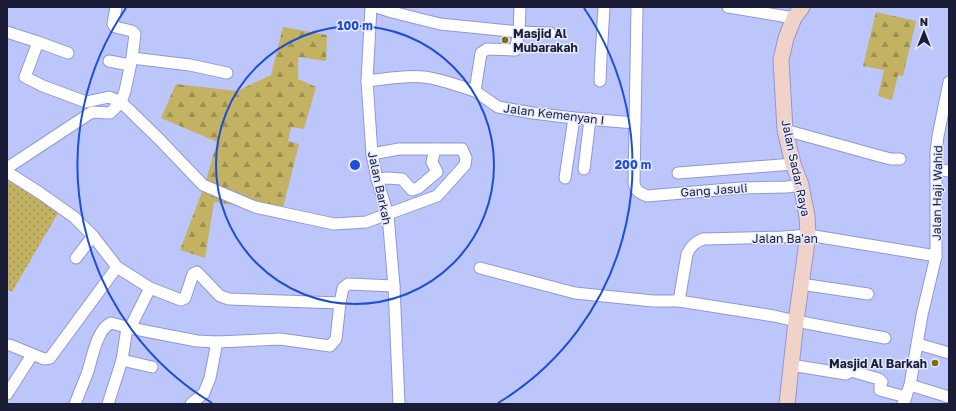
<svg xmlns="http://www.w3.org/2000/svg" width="956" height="411" font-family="'Golos Text',sans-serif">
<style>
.green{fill:url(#green-dots)}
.forest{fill:url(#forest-firs)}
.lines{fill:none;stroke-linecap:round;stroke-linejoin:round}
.street-casing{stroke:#8f98d7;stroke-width:13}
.secondary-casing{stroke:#8f98d7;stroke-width:17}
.street{stroke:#fff;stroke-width:11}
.secondary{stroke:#f1d2c9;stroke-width:15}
.ring{fill:none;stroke:#1d4ed8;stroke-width:2}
.poi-dot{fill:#7f6e0b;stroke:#e5e9fd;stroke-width:1.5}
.labels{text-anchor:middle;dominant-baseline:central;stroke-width:3;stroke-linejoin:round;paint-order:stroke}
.poi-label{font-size:12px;font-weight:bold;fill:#1b1d36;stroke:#e5e9fd;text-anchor:start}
.street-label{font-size:12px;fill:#1b1d36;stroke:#e5e9fd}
.centre{fill:#1d4ed8;stroke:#e5e9fd;stroke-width:2}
.ring-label{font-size:12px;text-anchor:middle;font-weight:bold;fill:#1d4ed8;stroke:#e5e9fd;stroke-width:3;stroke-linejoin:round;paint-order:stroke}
</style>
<defs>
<pattern id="green-dots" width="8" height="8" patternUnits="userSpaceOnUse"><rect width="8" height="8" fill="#c2b262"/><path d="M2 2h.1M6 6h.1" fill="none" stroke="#9d9052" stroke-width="1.8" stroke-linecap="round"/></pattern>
<pattern id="forest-firs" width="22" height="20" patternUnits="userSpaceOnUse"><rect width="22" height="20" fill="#c2b262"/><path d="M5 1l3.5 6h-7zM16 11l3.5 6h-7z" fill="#9d9052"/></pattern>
</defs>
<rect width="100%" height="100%" fill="#bdc6fb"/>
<path class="green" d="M7,177l54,31 -49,84 -5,-3z"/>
<g class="forest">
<path d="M876,12l40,9 -13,55 -5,-1 -6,25 -14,-4 6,-26 -21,-4z"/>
<path d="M283,27l44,8 -1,26 -28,-4v22l18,8 -12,42 -13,-2 -3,14 11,3 -17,68 -68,-10 -9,56 -25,-8 25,-66 12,-42 -56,-24 15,-34 61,7 34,-16z"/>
</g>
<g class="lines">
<g class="street-casing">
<g id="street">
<path d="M371,7l-4,74 5,73 5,25 11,36 6,71 5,118"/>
<path d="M377,7l15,5 48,12 79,8 31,1"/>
<path d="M520,7l-1,25 -4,18 -28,-1 -6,4 -6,38 23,16 35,6 41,5 61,5"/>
<path d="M637,7l-3,176c1,8 6,10 13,13l94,-8 46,-1 14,-2"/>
<path d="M728,7l66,11"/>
<path d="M7,32l31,10 -13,35 18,9 43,16 23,-5 12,5 38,37 44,46 52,22 79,17 32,-2 71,-26 28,-31 1,-7 -4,-9h-63l-27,5"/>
<path d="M38,42l30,11"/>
<path d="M132,58l58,7 37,8"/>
<path d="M109,61l21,4"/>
<path d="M367,81c19,-2 38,-6 57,-4 18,2 34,9 51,14"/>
<path d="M600,81l1,-23 3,-51"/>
<path d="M785,130l98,27 8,2h9"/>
<path d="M7,168l85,-56 18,1 11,-11 4,-11 7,-33 3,-24 -3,-3 -17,-4 -2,-3 3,-17"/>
<path d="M584,169l6,-50"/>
<path d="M936,169l13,2"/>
<path d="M7,172l33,21 34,24 19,19 24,31 33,21 31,12 4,-2 8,-24 4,-2 23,24 9,3 111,4"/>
<path d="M678,173l115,-9"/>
<path d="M565,178l9,-60"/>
<path d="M377,179l10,-1 15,1 10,11 6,-2 19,-16 -5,-10 3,-13"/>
<path d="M76,258l17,-22"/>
<path d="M480,268l95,25 78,8h26l95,15 22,5 89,17"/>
<path d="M801,284l67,10"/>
<path d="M150,288l-20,40 67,13 20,1 63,-3 50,7 6,-7 4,-36 3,-15 5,-4 46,2"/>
<path d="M679,301l8,-47c4,-8 8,-12 16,-15l80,-2 25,-2 128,21"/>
<path d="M918,344l31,9"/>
<path d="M10,345l34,14 6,-1 67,-91"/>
<path d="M122,360l30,7"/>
<path d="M791,365l55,9 5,-3 28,8 3,3 -2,4v4l26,7"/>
<path d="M910,385l39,12"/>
<path d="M7,394l25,-39"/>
<path d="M75,404c4,-10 8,-20 12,-30 5,-14 9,-44 24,-51l19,5"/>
<path d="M108,404l14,-44 5,-32"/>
<path d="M191,404l13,-11 6,-15 7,-36"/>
<path d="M903,404l7,-19 12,-70 14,-59v-104l2,-16 11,-54"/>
</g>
</g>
<g class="secondary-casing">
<path id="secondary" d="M787,404l9,-83 12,-86 -1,-19 -4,-20 -2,-11 -8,-21 -8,-34 -4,-70 5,-22 8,-20 8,-11"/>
</g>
<use href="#street" class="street"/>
<use href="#secondary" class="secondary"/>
</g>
<g class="ring">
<circle cx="355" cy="165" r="139"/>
<path d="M212 403A278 278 0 0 1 126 8M584 8A278 278 0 0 1 498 403"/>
</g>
<g class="poi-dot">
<circle cx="505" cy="40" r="4"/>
<circle cx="935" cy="363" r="4"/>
</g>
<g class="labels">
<g class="poi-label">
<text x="513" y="33">Masjid Al<tspan x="513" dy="14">Mubarakah</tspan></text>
<text x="927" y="363" text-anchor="end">Masjid Al Barkah</text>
</g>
<g class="street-label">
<text transform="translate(554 114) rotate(7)">Jalan Kemenyan I</text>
<text transform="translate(796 168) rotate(78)">Jalan Sadar Raya</text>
<text transform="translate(380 188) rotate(78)">Jalan Barkah</text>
<text transform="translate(714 190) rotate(-4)">Gang Jasuli</text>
<text transform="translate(937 193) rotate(-89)">Jalan Haji Wahid</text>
<text x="785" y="238">Jalan Ba'an</text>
</g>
</g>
<circle cx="355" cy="165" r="6" class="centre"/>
<g class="ring-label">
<text x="355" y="30">100 m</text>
<text x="633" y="169">200 m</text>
</g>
<rect width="956" height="411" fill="none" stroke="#1b1d36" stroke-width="16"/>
<g transform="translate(924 32)" stroke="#e5e9fd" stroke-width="3" paint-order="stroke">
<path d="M0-3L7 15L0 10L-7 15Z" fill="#1b1d36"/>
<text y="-6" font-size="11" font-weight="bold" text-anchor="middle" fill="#1b1d36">N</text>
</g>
</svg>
